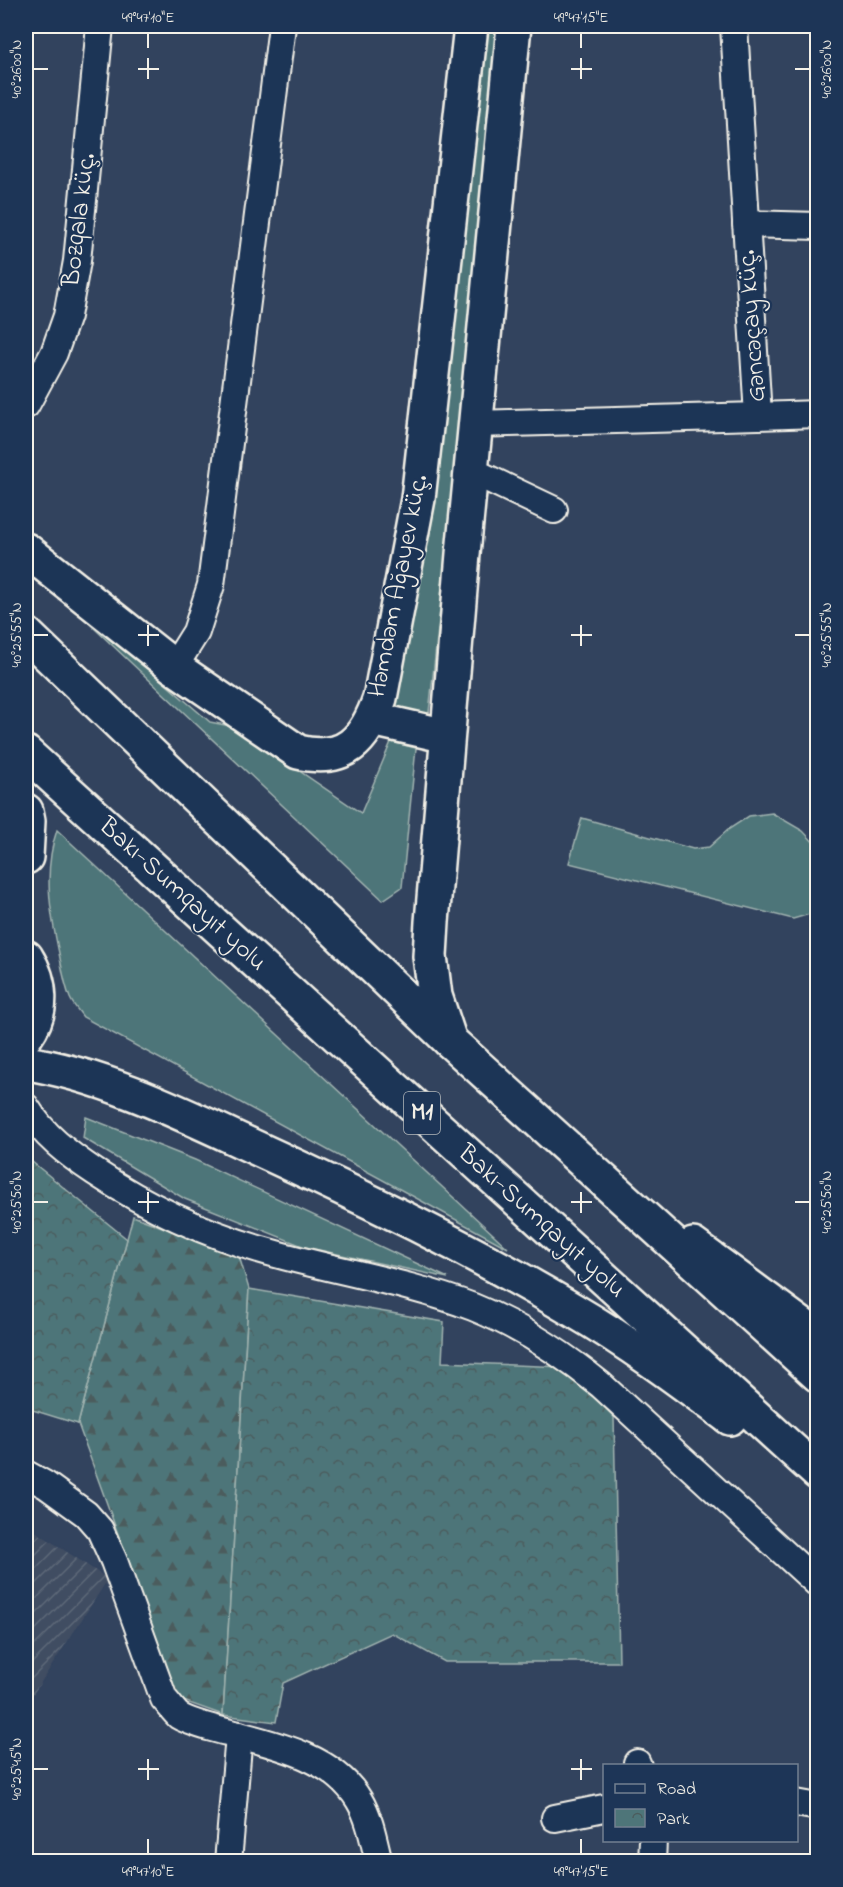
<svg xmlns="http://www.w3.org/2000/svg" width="843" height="1887" font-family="'Indie Flower',sans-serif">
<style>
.industrial{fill:url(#industrial-furrows)}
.grass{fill:#4e7579;stroke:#a1b3b0;stroke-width:1.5}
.forest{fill:url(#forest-firs);stroke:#a1b3b0;stroke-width:1.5}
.park{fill:url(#park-crowns);stroke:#a1b3b0;stroke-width:1.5}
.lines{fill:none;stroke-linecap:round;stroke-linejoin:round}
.minor-casing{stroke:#f4f1e8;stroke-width:30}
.tertiary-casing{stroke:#f4f1e8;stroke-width:38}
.trunk-casing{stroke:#f4f1e8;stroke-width:38}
.minor{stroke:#1d3557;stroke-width:26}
.tertiary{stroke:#1d3557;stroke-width:33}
.trunk{stroke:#1d3557;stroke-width:33}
.ticks{fill:none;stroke:#f4f1e8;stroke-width:2}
.labels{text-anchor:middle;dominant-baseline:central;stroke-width:4.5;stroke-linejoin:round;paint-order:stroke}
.shield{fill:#1d3557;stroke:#b4b9bc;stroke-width:1.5}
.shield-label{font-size:24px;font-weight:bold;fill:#f4f1e8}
.street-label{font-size:26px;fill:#f4f1e8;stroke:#1d3557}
.neatline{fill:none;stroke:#f4f1e8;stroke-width:2}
.ticks-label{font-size:15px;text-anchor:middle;fill:#f4f1e8}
</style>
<defs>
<pattern id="industrial-furrows" width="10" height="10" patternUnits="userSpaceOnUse" patternTransform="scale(1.5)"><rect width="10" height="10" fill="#414d62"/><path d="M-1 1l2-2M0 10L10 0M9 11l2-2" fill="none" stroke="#5d6778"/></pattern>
<pattern id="forest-firs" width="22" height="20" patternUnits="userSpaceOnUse" patternTransform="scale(1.5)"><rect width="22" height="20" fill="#4e7579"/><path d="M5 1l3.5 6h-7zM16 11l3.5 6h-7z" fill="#4b5c5d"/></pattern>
<pattern id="park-crowns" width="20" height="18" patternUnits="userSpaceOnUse" patternTransform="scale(1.5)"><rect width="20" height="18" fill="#4e7579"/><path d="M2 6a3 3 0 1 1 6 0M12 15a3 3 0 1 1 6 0" fill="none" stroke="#4b5c5d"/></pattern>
</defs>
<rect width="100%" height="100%" fill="#32435e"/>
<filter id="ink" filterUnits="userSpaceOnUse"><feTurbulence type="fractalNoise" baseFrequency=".0167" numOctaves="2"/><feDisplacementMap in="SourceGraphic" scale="12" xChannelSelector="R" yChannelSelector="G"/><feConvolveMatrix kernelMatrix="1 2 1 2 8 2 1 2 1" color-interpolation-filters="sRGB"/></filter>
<g filter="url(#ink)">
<path class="industrial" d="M26,1525l82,54 -82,126z"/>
<g class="grass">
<path d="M483,26h20l-75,696 -38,-10z"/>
<path d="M26,564l184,158 25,5 126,86 30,-71 25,6 -14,139 -19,13z"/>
<path d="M772,813l31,18 14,15v66l-24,7 -224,-56 13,-45 111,31 16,-2 20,-18 20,-13z"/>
<path d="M57,830l451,418 -425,-231c-4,-6 -10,-12 -13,-19 -6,-15 -8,-30 -11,-45 -9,-41 -16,-82 -2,-123z"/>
<path d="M86,1117l109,43 253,118 -143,-31 -120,-48 -102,-61z"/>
</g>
<path class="forest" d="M133,1216l106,40 10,33 -26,426 -45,-16 -100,-275z"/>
<g class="park">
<path d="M26,1157l101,82 -49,185 -52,-16z"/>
<path d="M249,1289l195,33 -2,40 123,5 49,50 5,245h-174l-53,-29 -109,50 -7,39 -53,-7z"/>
</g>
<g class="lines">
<g class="minor-casing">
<g id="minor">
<path d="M746,224l72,2"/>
<path d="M26,405l28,-52 13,-37 10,-55 23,-235"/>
<path d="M758,416l60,-2"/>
<path d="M476,424l282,-8 -24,-390"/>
<path d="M472,471l82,39"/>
<path d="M174,667l22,-35 15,-47 71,-559"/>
<path d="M26,1107c17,28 42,47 69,65 54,36 118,65 181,82 65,18 134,29 197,53 45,18 91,48 128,78l217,199"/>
<path d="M26,1474l20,11 40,29 14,16 14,31 50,138c5,5 10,13 15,17 14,8 33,12 48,16 46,12 106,24 132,68 11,18 15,42 20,62"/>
<path d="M637,1763l1,3"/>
<path d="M796,1803l22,4"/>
<path d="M555,1818l49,-10"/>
<path d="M228,1862l11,-127"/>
<path d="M652,1862l1,-22"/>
</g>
</g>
<g class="tertiary-casing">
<g id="tertiary">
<path d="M26,550l148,117 124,85c47,11 67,-11 82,-54l38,-199 53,-473"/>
<path d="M372,719l75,17"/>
<path d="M450,1041l-15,-45 -5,-40 2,-34 31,-368 51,-528"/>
<path d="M693,1245l125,92"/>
</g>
</g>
<g class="trunk-casing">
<g id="trunk">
<path d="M26,634l424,407 368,334"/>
<path d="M26,753l792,720"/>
<path d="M26,811l2,10 -2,36"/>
<path d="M26,957c16,25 18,55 0,79"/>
<path d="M26,1063c76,11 159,52 228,84 109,50 217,102 319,163 55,32 106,70 157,108"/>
</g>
</g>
<use href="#minor" class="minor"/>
<use href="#tertiary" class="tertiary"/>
<use href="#trunk" class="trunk"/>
</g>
</g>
<path class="ticks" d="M148,33v15M581,33v15M148,58v21M581,58v21M33,69h15M138,69h21M571,69h21M795,69h15M148,625v21M581,625v21M33,635h15M138,635h21M571,635h21M795,635h15M148,1192v21M581,1192v21M33,1202h15M138,1202h21M571,1202h21M795,1202h15M148,1759v21M581,1759v21M33,1769h15M138,1769h21M571,1769h21M148,1839v15M581,1839v15"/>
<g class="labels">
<rect class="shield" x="404" y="1092" width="36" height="42" rx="4.5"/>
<g class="shield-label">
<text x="422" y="1113">M1</text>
</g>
<g class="street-label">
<text transform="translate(80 220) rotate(-83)">Bozqala küç.</text>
<text transform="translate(753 326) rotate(-94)">Gəncəçay küç.</text>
<text transform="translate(399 586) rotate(-79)">Həmdəm Ağayev küç.</text>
<text transform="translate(182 895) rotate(42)">Bakı-Sumqayıt yolu</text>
<text transform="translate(541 1222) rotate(42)">Bakı-Sumqayıt yolu</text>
</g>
</g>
<rect width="843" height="1887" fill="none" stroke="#1d3557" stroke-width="66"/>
<rect x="603" y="1764" width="195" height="78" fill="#1d3557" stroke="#738091" stroke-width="1.5"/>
<rect x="615" y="1784" width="30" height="9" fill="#1d3557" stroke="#738091" stroke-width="1.5"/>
<text x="657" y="1794" font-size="18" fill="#f4f1e8">Road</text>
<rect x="615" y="1809" width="30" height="18" fill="url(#park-crowns)" stroke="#738091" stroke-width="1.5"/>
<text x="657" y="1824" font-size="18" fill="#f4f1e8">Park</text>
<rect x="33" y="33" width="777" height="1821" class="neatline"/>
<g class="ticks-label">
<text x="148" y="22">49°47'10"E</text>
<text x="581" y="22">49°47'15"E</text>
<text transform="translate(16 69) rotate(-90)" y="5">40°26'00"N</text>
<text transform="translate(826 69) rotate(-90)" y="5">40°26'00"N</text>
<text transform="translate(16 635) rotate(-90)" y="5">40°25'55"N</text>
<text transform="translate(826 635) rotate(-90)" y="5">40°25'55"N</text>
<text transform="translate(16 1202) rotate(-90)" y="5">40°25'50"N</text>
<text transform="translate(826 1202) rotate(-90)" y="5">40°25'50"N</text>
<text transform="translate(16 1769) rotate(-90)" y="5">40°25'45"N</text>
<text x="148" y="1876">49°47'10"E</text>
<text x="581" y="1876">49°47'15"E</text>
</g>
</svg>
